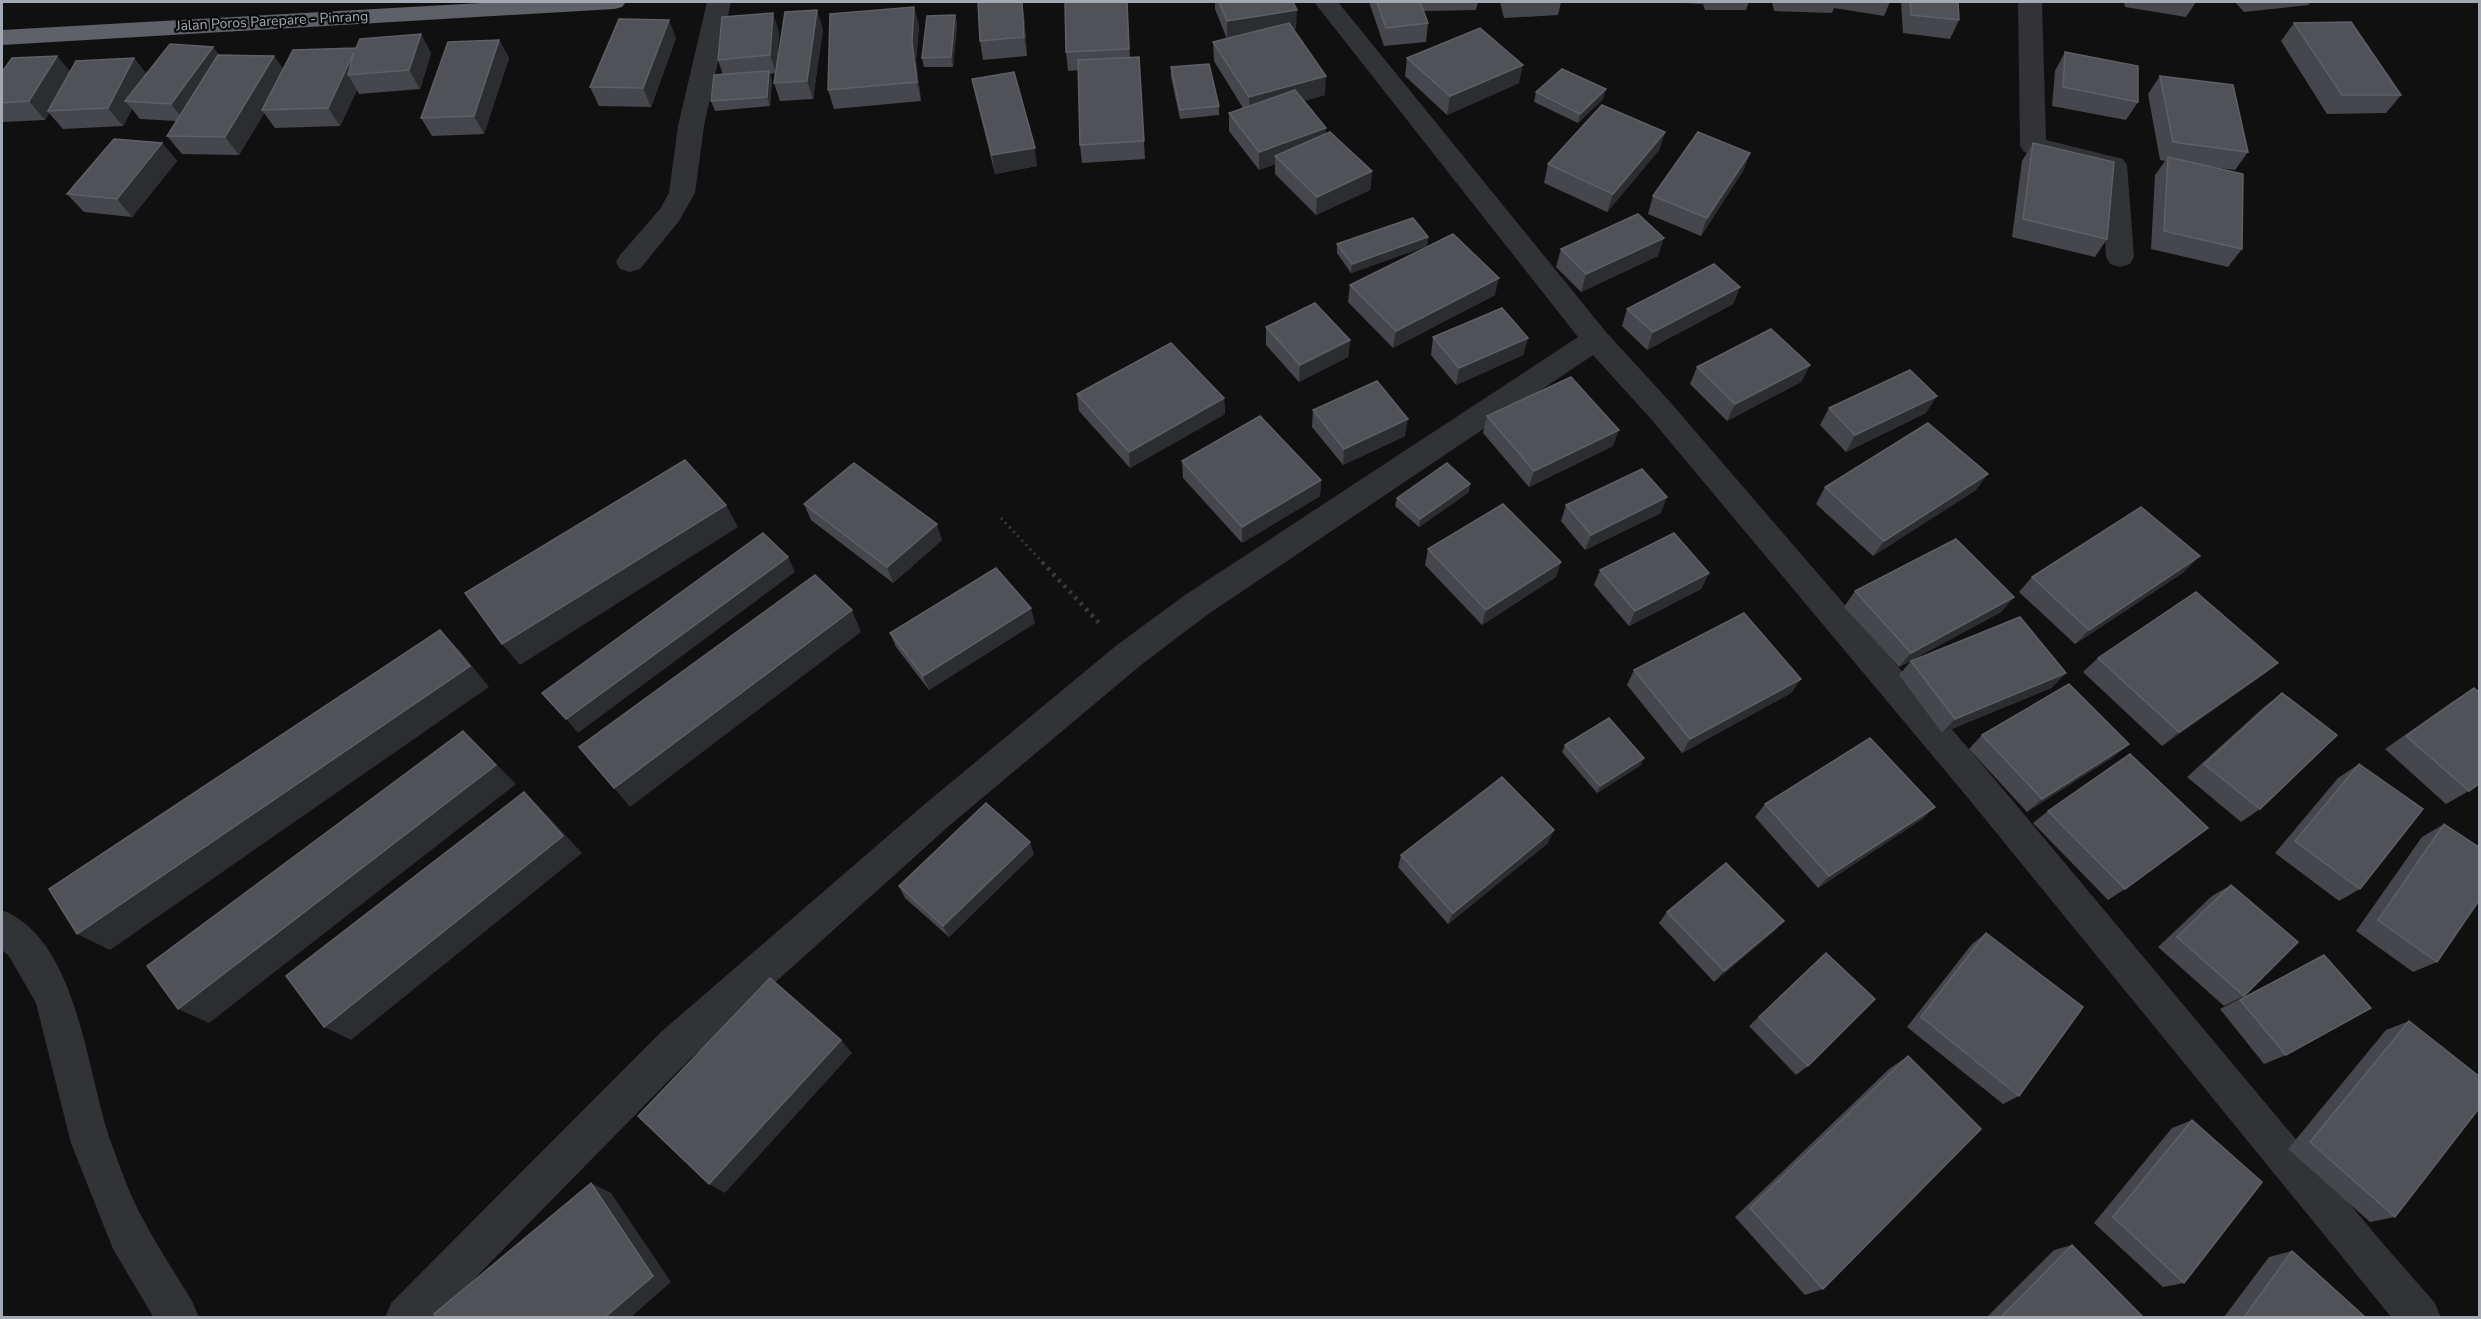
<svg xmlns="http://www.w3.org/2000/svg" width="2481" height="1319" font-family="'Nunito Sans',sans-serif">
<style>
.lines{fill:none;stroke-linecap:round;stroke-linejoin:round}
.path-far1{stroke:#373a3d;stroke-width:3;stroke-dasharray:2 4;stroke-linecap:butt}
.path{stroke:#373a3d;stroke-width:4.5;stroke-dasharray:3 5;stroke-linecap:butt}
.minor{fill:#313336;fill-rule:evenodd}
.highway{fill:#5e6167;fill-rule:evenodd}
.wall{fill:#46474c}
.shaded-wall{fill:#2c2d30}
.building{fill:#505257;stroke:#5d6065;stroke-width:1.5}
.labels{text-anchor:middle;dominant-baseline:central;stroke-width:4.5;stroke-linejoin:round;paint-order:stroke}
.far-street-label{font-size:14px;fill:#a2a9b2;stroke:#0b0b0c}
</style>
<rect width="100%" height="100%" fill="#101011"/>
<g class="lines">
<path class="path-far1" d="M1001,518l42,45"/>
<path class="path" d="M1042,562l58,62"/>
<g class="minor">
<path d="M707,2h24l-27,124 -9,67 -16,28 -39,48 -10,3 -10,-3 -4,-7 4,-7 40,-46 9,-16 9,-67z"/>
<path d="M1314,2h24l268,330 65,71 321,373 393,470 50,57 6,15h-49l-424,-520 -317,-379 -58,-64 -386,260 -66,50 -191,160 -261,235 -253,258h-51l6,-15 270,-271 265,-229 191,-158 68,-50 393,-258z"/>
<path d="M2018,2h24l4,138 77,19 4,6 7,92 -4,7 -10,3 -10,-3 -4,-7 -5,-86 -77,-19 -4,-6z"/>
<path d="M2,910c78,31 84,166 110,235 9,25 19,53 32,76 15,28 33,55 49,82l6,15h-45l-41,-69 -42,-106 -35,-140 -27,-47 -7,-6z"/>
</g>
<path class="highway" d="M499,2h127l-4,5 -8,2 -612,36v-15z"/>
</g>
<g class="wall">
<path d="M1127,2l3,56 9,-1 6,102 -63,4 -2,-18 -1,-75 -11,1 -2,-19z"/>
<path d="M1215,2h78l3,27h-3l32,66 -22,6 23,33 46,37 -2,19 -54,25 -41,-41v-10l-16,6 -30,-39v-18l14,-5 -29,-47 -1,-19 14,-3 -12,-30z"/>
<path d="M1369,2h109l-2,8 -52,1 4,12 -2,19 -42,4z"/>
<path d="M1500,2h61l-3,13 -54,3z"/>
<path d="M1663,2h86l-3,8h-41l-2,-6z"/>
<path d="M1772,2h118l-6,14 -50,-8 -2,5 -58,-2z"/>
<path d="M1901,2h57l1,18 -9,19 -47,-6z"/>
<path d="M2124,2h72l-10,15 -61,-10z"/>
<path d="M2235,2h76l-3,3 -64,7z"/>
<path d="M955,15l2,9 -4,43h-29l-2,-9z"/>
<path d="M1024,15l3,41 -44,4 -3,-19z"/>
<path d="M2294,23l107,72 -15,18 -59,1 -46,-73z"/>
<path d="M919,25l-3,36 5,40 -87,8 -6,-19z"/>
<path d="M823,29l-10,70 -33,2 -6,-18 1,-10 -5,1 2,6 -2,26 -55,5 -4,-10 12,-26 -5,-15 61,-28 -2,31z"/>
<path d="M676,38l-25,69 -52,-1 -9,-19z"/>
<path d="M499,40l10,18 -25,76 -52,2 -11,-18z"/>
<path d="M2065,52l73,50 -12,18 -74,-14 3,-35z"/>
<path d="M431,53l-11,36 -61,5 -2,-4 -17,36 -65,2 -11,-15 -25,42 -57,-1 -15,-18 10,-15 -37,-2 -8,-10 -9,17 -60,3 -14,-16 -4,7 -43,2v-50l55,-16 13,16 64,-14 12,16 73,-19 55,1 9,13z"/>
<path d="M1407,58l112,25 -72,32 -42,-39z"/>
<path d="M1171,67l48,39v9l-39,4 -9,-42z"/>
<path d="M2160,76l88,76 -13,18 -25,-3 32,82 -14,18 -77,-18 4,-74 10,-14 -5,-1 -12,-66z"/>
<path d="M972,79l65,87 -42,8 -19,-76z"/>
<path d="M1536,92l67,7 -25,24 -44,-21z"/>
<path d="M1665,132l-6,18 -52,62 -63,-29 4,-19z"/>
<path d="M162,143l15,18 -45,56 -48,-5 -17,-18z"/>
<path d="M2033,143l74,96 -12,18 -83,-20 10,-76z"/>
<path d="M1750,153l-7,18 -42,65 -53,-22 5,-18z"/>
<path d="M1428,237l-1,9 -76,27 -14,-20v-9z"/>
<path d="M1561,249l97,7 -77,36 -25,-25z"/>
<path d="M1350,285l145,10 -102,53 -45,-46z"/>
<path d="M1740,287l-7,17 -86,46 -25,-24 5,-17z"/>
<path d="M1266,327l84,13 -2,17 -49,25 -33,-37z"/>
<path d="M1433,337l95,1 -5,17 -67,30 -25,-30z"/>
<path d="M1810,365l-9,17 -74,39 -37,-37 7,-17z"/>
<path d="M1077,394l147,4 1,16 -95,54 -51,-57z"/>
<path d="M1829,408l97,5 -80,39 -26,-27z"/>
<path d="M1313,410l92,26 -62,29 -31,-38z"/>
<path d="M1487,416l126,30 -84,41 -46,-54z"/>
<path d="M1182,461l139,19 -1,16 -78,47 -59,-65z"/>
<path d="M1825,487l151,3 -103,66 -57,-52z"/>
<path d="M1469,492l-50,35 -24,-21 2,-8z"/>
<path d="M804,504l138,36 -49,43 -82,-63z"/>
<path d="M1566,505l95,8 -76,37 -24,-29z"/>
<path d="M1428,549l128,28 -74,48 -57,-60z"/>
<path d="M1600,570l109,3 -8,16 -72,37 -35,-41z"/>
<path d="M2184,572l-109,72 -56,-52 13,-15z"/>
<path d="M1855,591l159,6 -13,15 -89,48 154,13 -15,15 -109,45 -43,-58 12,-14 -12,6 -55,-60z"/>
<path d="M1035,623l-106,67 -33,-43 -6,-14z"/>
<path d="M2098,658l180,5 -18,14 -98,69 -79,-74z"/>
<path d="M1634,670l167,9 -10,14 -109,60 -55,-68z"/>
<path d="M2474,688l-5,103 -23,13 -61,-55 67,-47z"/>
<path d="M2282,693l-22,116 -19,13 -54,-45 77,-70z"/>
<path d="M1982,735l147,9 -16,13 -86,55 -58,-63z"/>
<path d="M1565,745l76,20 -44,28 -35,-41z"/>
<path d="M2359,764l1,125 -21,12 -64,-48 63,-75z"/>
<path d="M1765,804l170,3 -13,12 -104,69 -63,-71z"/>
<path d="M2048,811l77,78 -17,11 -75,-77z"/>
<path d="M2444,824l-7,138 -24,10 -57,-41 66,-94z"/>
<path d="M1548,843l-100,81 -50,-57 3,-12z"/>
<path d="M1034,854l-85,83 -44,-39 -6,-12z"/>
<path d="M2231,885l13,111 -20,10 -66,-59 54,-51z"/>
<path d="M1667,912l117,9 -11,11 -59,50 -55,-59z"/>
<path d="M1986,933l33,163 -16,8 -96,-77 65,-83z"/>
<path d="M1826,953l-18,113 -12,9 -47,-49z"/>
<path d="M2324,955l-38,100 -22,9 -44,-55z"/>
<path d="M2409,1021l-14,196 -25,5 -82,-73 98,-119z"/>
<path d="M1908,1056l-85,233 -18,6 -70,-78 154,-148z"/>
<path d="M2192,1120l-8,163 -21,4 -69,-64 78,-95z"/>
<path d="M2072,1245l71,72h-156l67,-67z"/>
<path d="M2292,1251l73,66h-141l45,-60z"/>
</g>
<g class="shaded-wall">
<path d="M1022,2l2,13 3,41 -3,-19z"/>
<path d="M914,7l5,18 -3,36 5,40 -4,-19 -5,-40z"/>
<path d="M817,10l6,19 -10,70 -6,-18z"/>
<path d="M1297,10l-1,19 -69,11v-19z"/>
<path d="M773,13l6,19 -3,41 -6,-18z"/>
<path d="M955,15l2,9 -4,43 -2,-10z"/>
<path d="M669,20l7,18 -25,69 -8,-19z"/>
<path d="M421,34l10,19 -11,36 -11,-19z"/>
<path d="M499,40l10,18 -25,76 -10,-18z"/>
<path d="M213,47l14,18 -42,57 -14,-18z"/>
<path d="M354,52l-6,23 9,15 -17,36 -12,-18z"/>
<path d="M57,56l15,18 -24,37 1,2 -4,7 -16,-19z"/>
<path d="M274,56l13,18 -25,36 2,3 -25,42 -14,-18z"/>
<path d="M134,58l14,18 -23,25 7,8 -9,17 -15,-18z"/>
<path d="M1523,65l-4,18 -72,32 3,-19z"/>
<path d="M769,71l3,9 -2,26 -3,-9z"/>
<path d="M1326,76l-1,19 -76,21v-19z"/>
<path d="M1606,89l-3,10 -25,24 2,-9z"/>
<path d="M1326,128l-1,18 -50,10v8l-16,6v-18z"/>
<path d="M1665,132l-6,18 -52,62 6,-18z"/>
<path d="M162,143l15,18 -45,56 -15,-18z"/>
<path d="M1035,148l2,18 -42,8 -3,-19z"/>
<path d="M1750,153l-7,18 -42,65 6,-18z"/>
<path d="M1372,171l-2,19 -54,25 1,-18z"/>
<path d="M1428,237l-1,9 -76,27 1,-9z"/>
<path d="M1664,238l-6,18 -77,36 5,-18z"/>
<path d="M1499,278l-4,17 -102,53 3,-17z"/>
<path d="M1740,287l-7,17 -86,46 6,-18z"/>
<path d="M1528,338l-5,17 -67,30 3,-17z"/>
<path d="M1350,340l-2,17 -49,25 1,-17z"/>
<path d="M1810,365l-9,17 -74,39 8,-17z"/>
<path d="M1937,396l-11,17 -80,39 9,-17z"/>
<path d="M1224,398l1,16 -95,54 -1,-16z"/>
<path d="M1408,419l-3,17 -62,29 1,-16z"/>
<path d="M1619,430l-6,16 -84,41 5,-16z"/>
<path d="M1988,474l-12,16 -103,66 11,-15z"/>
<path d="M1321,480l-1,16 -78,47v-16z"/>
<path d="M1470,484l-1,8 -50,35 1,-8z"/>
<path d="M1667,497l-6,16 -76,37 6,-15z"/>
<path d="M726,505l12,22 -218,138 -18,-21z"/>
<path d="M937,524l5,16 -49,43 -6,-16z"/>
<path d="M2200,556l-16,16 -109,72 14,-14z"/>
<path d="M788,557l7,15 -217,161 -12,-14z"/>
<path d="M1561,562l-5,15 -74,48 4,-15z"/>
<path d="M1709,573l-8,16 -72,37 6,-15z"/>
<path d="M2014,597l-13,15 -102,55 12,-14z"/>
<path d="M1031,608l4,15 -106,67 -6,-14z"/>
<path d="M852,610l9,22 -231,175 -16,-19z"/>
<path d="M440,630l20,21 29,36 -379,263 -33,-16z"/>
<path d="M2278,663l-18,14 -98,69 17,-14z"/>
<path d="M2066,673l-15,15 -109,45 13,-14z"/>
<path d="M1801,679l-10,14 -109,60 8,-14z"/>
<path d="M463,731l53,53 -307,239 -31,-14z"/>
<path d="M2129,744l-16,13 -86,55 15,-13z"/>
<path d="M1644,758l-3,7 -44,28 3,-7z"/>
<path d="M524,792l19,19 39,42 -231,187 -27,-13z"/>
<path d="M1935,807l-13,12 -104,69 11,-12z"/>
<path d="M1554,830l-6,13 -100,81 5,-11z"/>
<path d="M1030,842l4,12 -85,83 -6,-11z"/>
<path d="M1784,921l-11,11 -59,50 10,-11z"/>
<path d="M841,1040l11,13 -127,140 -16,-9z"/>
<path d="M591,1183l20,10 60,89 -40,35h-26z"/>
</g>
<g class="building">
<path d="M978,2h44l2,35 -44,4z"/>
<path d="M1065,2h62l2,47 -63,3z"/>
<path d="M1219,2h74l4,8 -70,11z"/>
<path d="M1377,2h43l8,21 -42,5z"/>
<path d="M1910,2h48l1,18 -48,-5z"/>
<path d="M914,7l-2,35 5,40 -89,8 2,-76z"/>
<path d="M817,10l-10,71 -33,2 11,-71z"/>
<path d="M773,13l-3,42 -52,5 4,-43z"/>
<path d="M955,15l-4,42 -29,1 5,-42z"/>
<path d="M619,19l50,1 -26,68 -53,-1z"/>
<path d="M2351,22l50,73h-59l-48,-72z"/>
<path d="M1289,23l37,53 -77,21 -36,-55z"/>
<path d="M1480,28l43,37 -73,31 -43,-38z"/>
<path d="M421,34l-12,36 -61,5 6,-23 -26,56 -66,2 31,-60 63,-2 4,-9z"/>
<path d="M499,40l-25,76 -53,2 27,-76z"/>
<path d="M170,44l43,3 -42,57 -46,-3z"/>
<path d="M2065,52l73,14v36l-75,-15z"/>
<path d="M218,55l56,1 -49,81 -58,-1z"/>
<path d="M57,56l-28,45 -27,2v-31l10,-14z"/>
<path d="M1139,57l5,84 -64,4 -2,-85z"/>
<path d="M134,58l-26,50 -60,3 28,-50z"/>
<path d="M1209,64l10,42 -39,4 -9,-43z"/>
<path d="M1562,69l44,20 -26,25 -44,-22z"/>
<path d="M769,71l-2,26 -56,4 3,-26z"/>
<path d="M1014,72l21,76 -43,7 -20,-76z"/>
<path d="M2160,76l73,9 15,67 -75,-10z"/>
<path d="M1295,90l31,38 -67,24 -30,-39z"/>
<path d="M1602,105l63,27 -52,62 -65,-30z"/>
<path d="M1330,132l42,39 -55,26 -42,-41z"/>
<path d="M1698,132l52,21 -43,65 -54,-22z"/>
<path d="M114,139l48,4 -45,56 -50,-5z"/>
<path d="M2033,143l81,19 -7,77 -84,-20z"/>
<path d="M2168,157l75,17 -1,75 -78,-18z"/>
<path d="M1638,214l26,24 -78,36 -25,-25z"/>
<path d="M1413,218l15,19 -76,27 -15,-20z"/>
<path d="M1453,234l46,44 -103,53 -46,-46z"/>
<path d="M1714,264l26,23 -87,45 -26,-23z"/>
<path d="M1315,303l35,37 -50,25 -34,-38z"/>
<path d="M1502,308l26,30 -69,30 -26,-31z"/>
<path d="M1771,329l39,36 -75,39 -38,-37z"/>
<path d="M1171,343l53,55 -95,54 -52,-58z"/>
<path d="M1910,370l27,26 -82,39 -26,-27z"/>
<path d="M1571,377l48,53 -85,41 -47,-55z"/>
<path d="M1377,381l31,38 -64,30 -31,-39z"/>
<path d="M1260,416l61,64 -79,47 -60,-66z"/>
<path d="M1928,423l60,51 -104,67 -59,-54z"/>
<path d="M685,460l41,45 -224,139 -37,-51z"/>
<path d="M854,463l83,61 -50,43 -83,-63z"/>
<path d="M1447,463l23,21 -50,35 -23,-21z"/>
<path d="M1642,469l25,28 -76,38 -25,-30z"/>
<path d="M1503,504l58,58 -75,48 -58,-61z"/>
<path d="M2141,507l59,49 -111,74 -57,-53z"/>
<path d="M763,533l25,24 -222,162 -24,-26z"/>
<path d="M1674,533l35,40 -74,38 -35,-41z"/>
<path d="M1956,539l58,58 -103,56 -56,-62z"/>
<path d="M996,568l35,40 -108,68 -33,-43z"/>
<path d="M815,575l37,35 -238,178 -35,-41z"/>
<path d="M2196,592l82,71 -99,69 -81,-74z"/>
<path d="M1744,613l57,66 -111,60 -56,-69z"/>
<path d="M2020,617l46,56 -111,46 -44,-58z"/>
<path d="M440,630l30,36 -393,268 -28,-45z"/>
<path d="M2069,684l60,60 -87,55 -60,-64z"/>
<path d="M2474,688l6,5v90l-11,8 -63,-55z"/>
<path d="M2282,693l55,42 -77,74 -56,-45z"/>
<path d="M1609,718l35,40 -44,28 -35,-41z"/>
<path d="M463,731l33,34 -318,244 -31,-43z"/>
<path d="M1870,738l65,69 -106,69 -64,-72z"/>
<path d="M2130,754l78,74 -83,61 -77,-78z"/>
<path d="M2359,764l64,45 -63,80 -65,-48z"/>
<path d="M1502,777l52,53 -101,83 -52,-58z"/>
<path d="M524,792l39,44 -239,191 -38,-51z"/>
<path d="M986,803l44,39 -87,84 -44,-40z"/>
<path d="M2444,824l36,24v51l-43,63 -59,-42z"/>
<path d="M1726,863l58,58 -60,50 -57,-59z"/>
<path d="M2231,885l67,57 -54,54 -67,-59z"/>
<path d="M1986,933l97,74 -64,89 -98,-79z"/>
<path d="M1826,953l49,46 -67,67 -49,-49z"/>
<path d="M2324,955l47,53 -85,47 -46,-55z"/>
<path d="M770,978l71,62 -132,144 -71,-68z"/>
<path d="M2409,1021l71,56v30l-85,110 -85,-75z"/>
<path d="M1908,1056l73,73 -158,160 -73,-81z"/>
<path d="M2192,1120l70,62 -78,101 -71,-66z"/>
<path d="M591,1183l62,93 -48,41h-169l-2,-3z"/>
<path d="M2072,1245l71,72h-142z"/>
<path d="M2292,1251l73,66h-121z"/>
</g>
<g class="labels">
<g class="far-street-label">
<text transform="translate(272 21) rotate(-3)">Jalan Poros Parepare - Pinrang</text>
</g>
</g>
<rect width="2481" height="1319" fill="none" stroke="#a2a9b2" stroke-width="6"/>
</svg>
